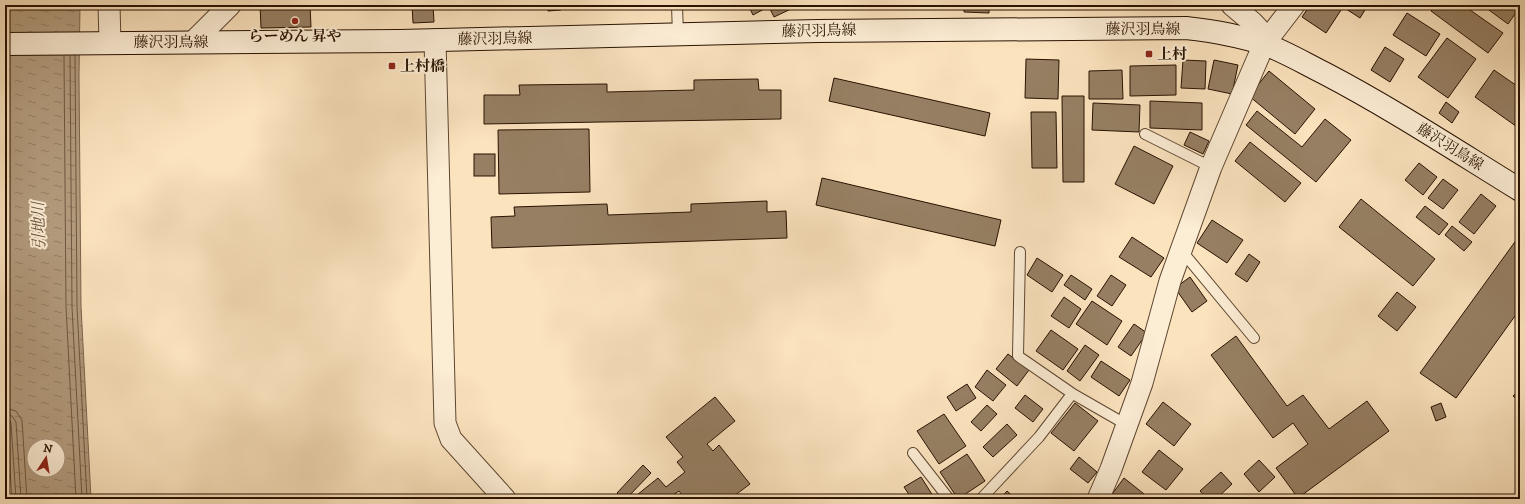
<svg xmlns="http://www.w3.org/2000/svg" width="1525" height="504" font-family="'IM FELL DW Pica','Noto Serif JP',serif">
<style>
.water{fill:url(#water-ripples);stroke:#7b654c;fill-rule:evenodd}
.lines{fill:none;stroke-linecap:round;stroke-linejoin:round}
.shore{stroke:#6e5740;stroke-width:1}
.building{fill:#967f63;stroke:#281201}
.lane-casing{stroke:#5d4630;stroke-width:12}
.street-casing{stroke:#5d4630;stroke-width:23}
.secondary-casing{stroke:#281201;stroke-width:24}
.lane{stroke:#fcedd5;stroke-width:10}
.street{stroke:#fcedd5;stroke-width:21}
.secondary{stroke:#fcedd5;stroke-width:22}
.poi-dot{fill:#8f2418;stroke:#fcedd5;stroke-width:1.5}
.labels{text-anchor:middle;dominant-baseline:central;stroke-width:4;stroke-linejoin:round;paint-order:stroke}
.street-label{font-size:15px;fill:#281201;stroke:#fcedd5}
.poi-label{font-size:15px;font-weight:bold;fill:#281201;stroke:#fcedd5;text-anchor:start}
.water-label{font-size:16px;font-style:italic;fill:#675039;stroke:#fcedd5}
</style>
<defs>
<pattern id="water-ripples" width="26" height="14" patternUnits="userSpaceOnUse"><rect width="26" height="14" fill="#b39c7e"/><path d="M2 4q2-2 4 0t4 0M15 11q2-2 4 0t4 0" fill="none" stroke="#927e65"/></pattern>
</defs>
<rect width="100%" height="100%" fill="#fbe3be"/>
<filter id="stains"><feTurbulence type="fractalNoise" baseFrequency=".005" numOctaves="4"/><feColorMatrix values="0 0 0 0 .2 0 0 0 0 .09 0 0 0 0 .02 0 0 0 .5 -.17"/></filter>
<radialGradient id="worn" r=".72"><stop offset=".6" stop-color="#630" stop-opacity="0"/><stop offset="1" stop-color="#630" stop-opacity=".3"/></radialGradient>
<path class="water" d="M5,5h75l-1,70 2,231 10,193h-79l-7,-105zM34,446h24v24h-24z"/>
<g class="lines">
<g class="shore">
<path d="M75,55l2,252 10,192"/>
<path d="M64,56l2,251 10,192"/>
<path d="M70,56l2,251 10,192"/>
<path d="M5,408l11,3 6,9 5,79"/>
<path d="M5,414l7,2 4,6 5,77"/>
<path d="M5,419l4,1 2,3 5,76"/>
</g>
</g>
<g class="building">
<path d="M260,5h50l1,22 -50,1z"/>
<path d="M412,5h21l1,17 -21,1z"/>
<path d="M547,5h14v5l-13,1z"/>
<path d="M748,5h16l2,3 -13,7z"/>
<path d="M768,5h24l1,3 -19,9z"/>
<path d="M814,5h12l-10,5z"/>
<rect x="935" y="5" width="18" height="4"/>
<path d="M964,5h25v8l-25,-1z"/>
<path d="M1112,5h24v3l-24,1z"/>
<path d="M1310,5h58l-8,13 -17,-11 -17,26 -24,-16z"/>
<path d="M1435,5h28l40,28 -15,20 -57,-42z"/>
<path d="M1482,5h38v2l-12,17z"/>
<path d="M1407,13l33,21 -14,22 -33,-21z"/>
<path d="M1447,38l29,21 -28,39 -30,-21z"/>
<path d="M1385,47l19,12 -14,23 -19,-12z"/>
<path d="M1026,59l33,1 -1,39 -33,-1z"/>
<path d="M1183,60l23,1 -1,28 -24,-1z"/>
<path d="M1214,60l24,5 -6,29 -24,-5z"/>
<path d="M1176,65v30l-46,1v-30z"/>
<path d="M1122,70l1,29h-34v-28z"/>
<path d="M1494,70l26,18v41l-45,-32z"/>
<path d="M1269,71l46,38 -20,25 -46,-38z"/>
<path d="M834,78l156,35 -5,23 -156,-35z"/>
<path d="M758,79l1,11h22v29l-297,5v-29h36l-1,-10 88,-1v8l87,-2v-10z"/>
<path d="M1062,96h22v86h-21z"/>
<path d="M1150,101l52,2v27l-52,-2z"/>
<path d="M1446,102l13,10 -7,11 -13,-10z"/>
<path d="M1093,103l47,2 -1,27 -47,-2z"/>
<path d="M1257,111l45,36 23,-28 26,21 -35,42 -70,-57z"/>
<path d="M1031,112h25l1,56h-25z"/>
<path d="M589,129l1,63 -91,2 -1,-64z"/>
<path d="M1190,132l19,9 -6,13 -19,-9z"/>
<path d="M1250,142l51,41 -16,19 -50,-41z"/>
<path d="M1134,146l39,20 -19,38 -39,-20z"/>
<rect x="474" y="154" width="21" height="22"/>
<path d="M1419,163l18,14 -14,18 -18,-15z"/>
<path d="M822,178l179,42 -6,26 -179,-41z"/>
<path d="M1443,179l15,11 -15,19 -15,-11z"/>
<path d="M1481,194l15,12 -22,28 -15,-12z"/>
<path d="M1361,199l74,60 -22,27 -74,-59z"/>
<path d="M767,201v11l19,-1 1,27 -295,10 -1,-31 24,-1 -1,-9 93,-3 1,11 83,-3v-8z"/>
<path d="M1425,206l23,18 -9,11 -23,-18z"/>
<path d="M1212,220l31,20 -16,23 -30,-20z"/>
<path d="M1452,226l20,16 -8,9 -19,-16z"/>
<path d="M1132,237l32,21 -13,19 -32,-20z"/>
<path d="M1517,239l3,2v68l-64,89 -36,-25z"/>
<path d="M1249,254l11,8 -13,20 -12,-8z"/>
<path d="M1037,258l26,17 -11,17 -25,-17z"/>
<path d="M1071,275l21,14 -7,11 -21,-15z"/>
<path d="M1111,275l15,10 -14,21 -15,-10z"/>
<path d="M1190,277l17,24 -15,11 -17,-24z"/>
<path d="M1397,292l19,15 -19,24 -19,-15z"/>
<path d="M1064,297l17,12 -12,19 -18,-12z"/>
<path d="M1092,301l30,20 -15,24 -31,-21z"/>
<path d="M1134,324l13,9 -16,23 -13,-9z"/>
<path d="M1051,330l27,19 -15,21 -27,-19z"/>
<path d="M1236,336l51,70 16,-11 26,34 38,-28 22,30 -91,67 -22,-30 32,-24 -15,-21 -20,15 -62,-83z"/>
<path d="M1085,345l14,10 -19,26 -13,-10z"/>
<path d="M1008,354l21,16 -12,16 -21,-17z"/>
<path d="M1101,361l29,19 -11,16 -28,-19z"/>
<path d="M987,370l19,15 -13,16 -18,-14z"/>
<path d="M967,384l9,14 -20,13 -9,-14z"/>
<path d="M1520,389v13l-7,-6z"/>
<path d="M1025,395l18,14 -10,13 -18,-14z"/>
<path d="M715,397l20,24 -28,23 6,7 6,-6 31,39 -16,12 2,3h-51l-6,-8 -6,4 3,4h-44l26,-21 8,9 19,-15 -8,-10 6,-5 -17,-20z"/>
<path d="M1163,402l28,22 -17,22 -28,-22z"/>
<path d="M1075,403l23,18 -24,30 -23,-18z"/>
<path d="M1441,403l5,14 -10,4 -5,-14z"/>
<path d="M987,405l10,9 -16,17 -10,-9z"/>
<path d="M944,414l22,32 -27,18 -22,-33z"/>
<path d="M1007,424l10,11 -24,22 -10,-10z"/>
<path d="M1159,450l24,19 -17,21 -24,-18z"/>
<path d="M967,454l18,27 -27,18 -18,-27z"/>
<path d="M1079,457l18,15 -9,11 -18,-14z"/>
<path d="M1259,460l16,17 -16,15 -15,-18z"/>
<path d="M643,465l8,8 -25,26h-3l-6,-6z"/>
<path d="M1221,472l11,12 -16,15h-9l-7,-8z"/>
<path d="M921,477l14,22h-23l-8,-12z"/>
<path d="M1124,478l20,16 -4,5h-27l-3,-2z"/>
<path d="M1007,491l9,8h-16z"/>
</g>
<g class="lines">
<g class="lane-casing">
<g id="lane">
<path d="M677,5l1,30"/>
<path d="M1145,134l66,33"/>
<path d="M1181,250l73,88"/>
<path d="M1020,252l-2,104 55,38 54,31"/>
<path d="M913,453l36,46"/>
<path d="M981,499l58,-62 33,-43"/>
</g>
</g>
<g class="street-casing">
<g id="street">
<path d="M109,5l1,38"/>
<path d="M1232,5l20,17 16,17"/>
<path d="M435,40l10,383 6,16 54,60"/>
<path d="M193,42l37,-37"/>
<path d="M1098,499l13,-30 31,-86 28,-102 41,-114 53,-123 30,-39"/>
</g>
</g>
<g class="secondary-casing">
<path id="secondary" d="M5,44l395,-3 418,-10 368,-3c27,3 52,7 78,16 20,7 40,19 60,29 67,35 131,77 196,117"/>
</g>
<use href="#lane" class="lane"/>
<use href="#street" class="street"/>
<use href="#secondary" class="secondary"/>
</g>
<g class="poi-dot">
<circle cx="295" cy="21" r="4"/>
<rect x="1145" y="50" width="8" height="8" rx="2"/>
<rect x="388" y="62" width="8" height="8" rx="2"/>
</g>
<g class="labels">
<g class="street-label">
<text x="1143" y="29">藤沢羽鳥線</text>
<text transform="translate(819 31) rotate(-1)">藤沢羽鳥線</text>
<text transform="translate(495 39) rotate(-1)">藤沢羽鳥線</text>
<text x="171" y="42">藤沢羽鳥線</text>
<text transform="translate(1450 147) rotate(32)">藤沢羽鳥線</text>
</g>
<g class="poi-label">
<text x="295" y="36" text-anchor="middle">らーめん 昇や</text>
<text x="1157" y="54">上村</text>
<text x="400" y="66">上村橋</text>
</g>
<g class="water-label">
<text transform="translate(39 226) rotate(-92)">引地川</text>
</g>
</g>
<rect width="1525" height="504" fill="none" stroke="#fbe3be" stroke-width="20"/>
<rect x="6" y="6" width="1513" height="492" fill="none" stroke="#281201" stroke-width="2"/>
<rect x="10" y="10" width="1505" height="484" fill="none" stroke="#281201"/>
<g transform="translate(46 458) rotate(12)"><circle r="19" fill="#fcedd5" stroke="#a79580"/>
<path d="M0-3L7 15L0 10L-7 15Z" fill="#8f2418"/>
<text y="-6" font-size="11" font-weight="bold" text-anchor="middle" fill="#281201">N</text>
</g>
<rect width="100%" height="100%" filter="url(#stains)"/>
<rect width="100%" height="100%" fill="url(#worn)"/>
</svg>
